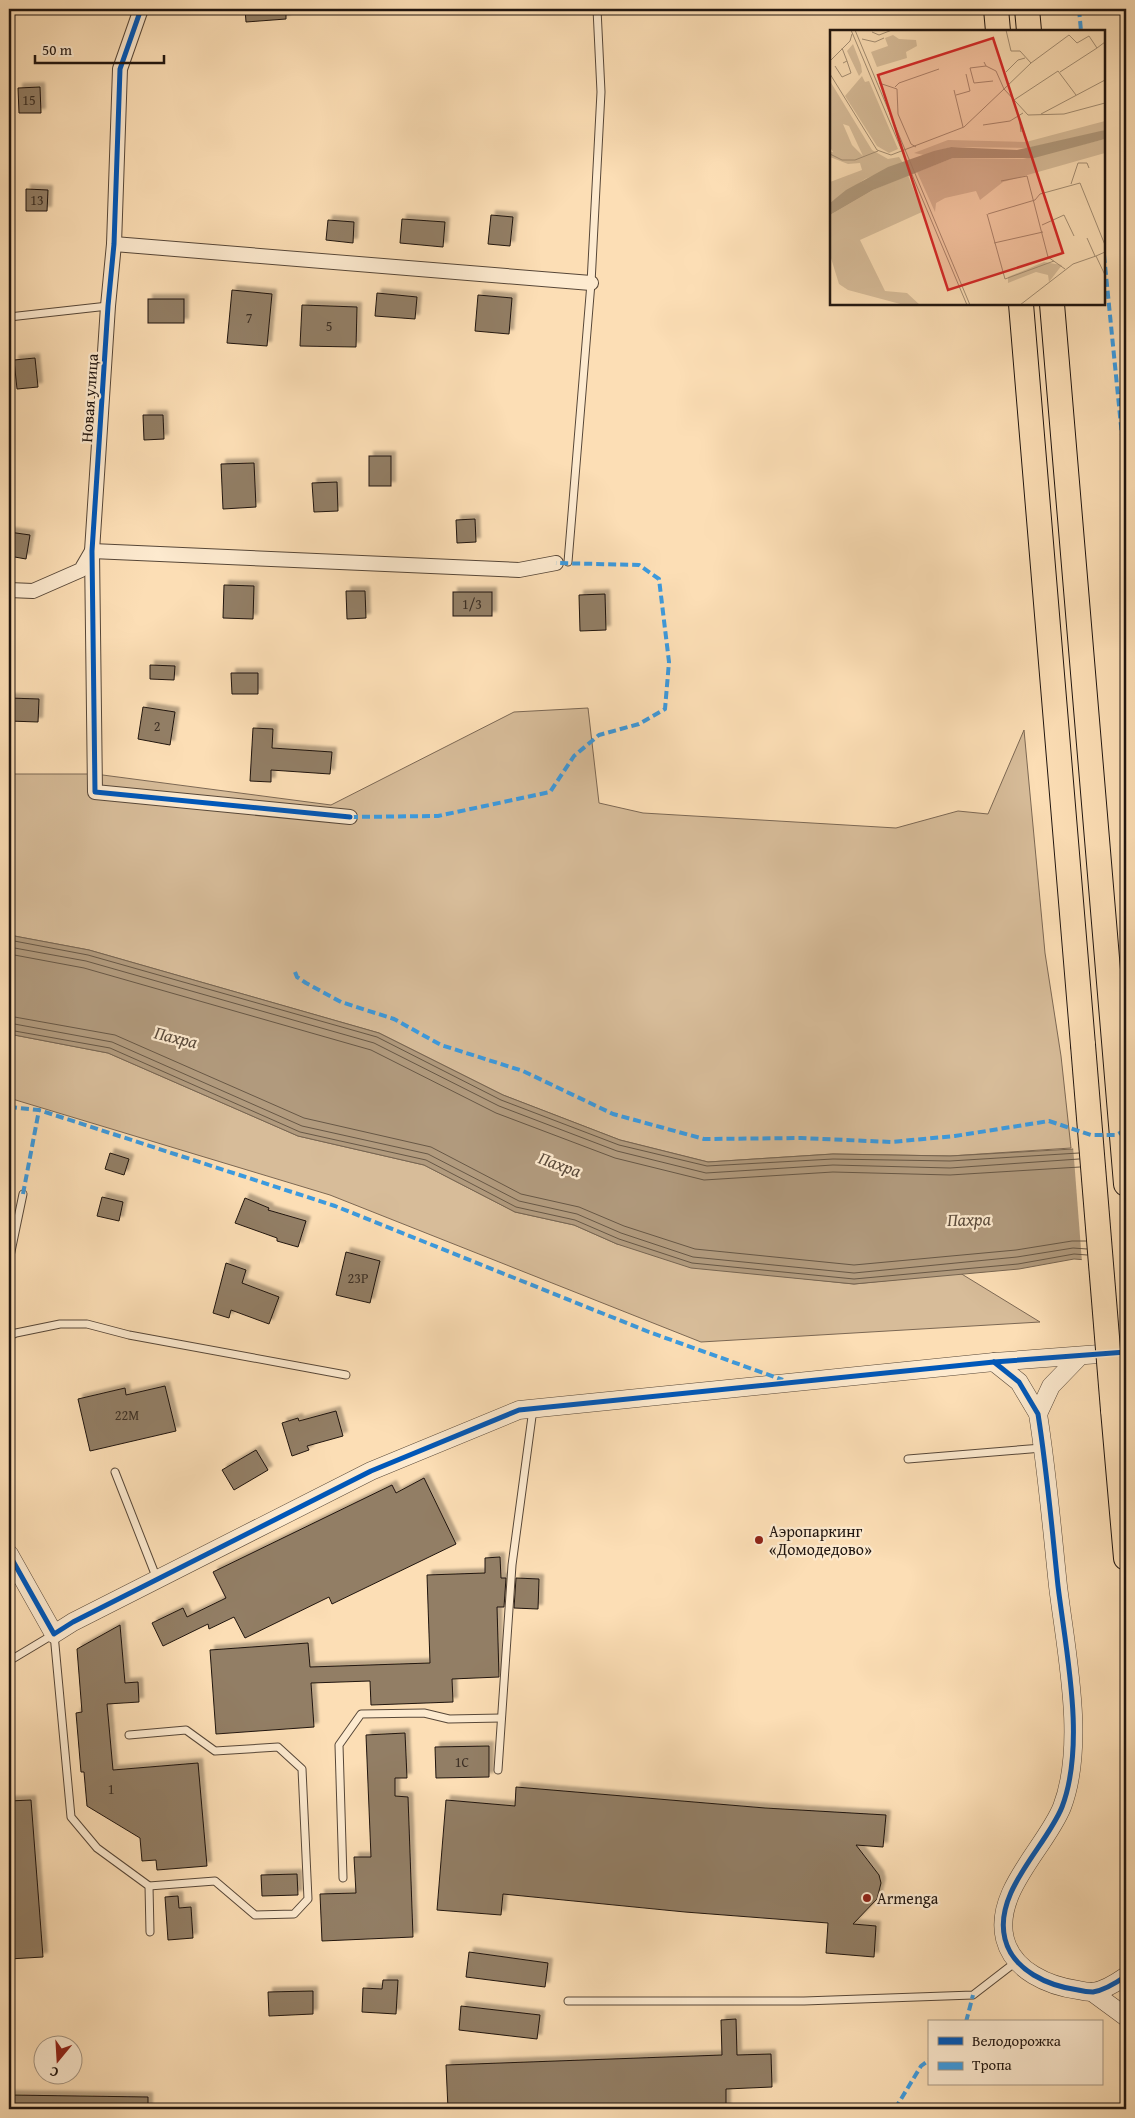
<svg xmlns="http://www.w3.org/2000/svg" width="1135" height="2118" font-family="'Gentium Book Plus',serif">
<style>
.green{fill:#d7bc99;stroke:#7c6854}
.water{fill:#b19a7d;stroke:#776551}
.pier{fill:#fcdeb5}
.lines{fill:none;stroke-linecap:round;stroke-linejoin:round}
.shore{stroke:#685846;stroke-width:1}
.building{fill:#927e65;stroke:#20150f;filter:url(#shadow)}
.service-casing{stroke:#574738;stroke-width:9}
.minor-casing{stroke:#574738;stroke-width:16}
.tertiary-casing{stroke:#574738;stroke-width:19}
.trunk-casing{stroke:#20150f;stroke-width:26}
.service{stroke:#fdeacf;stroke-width:7}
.minor{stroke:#fdeacf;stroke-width:14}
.tertiary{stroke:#fdeacf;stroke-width:18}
.trunk{stroke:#fcdeb5;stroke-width:24}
.trunk-bridge-casing{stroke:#20150f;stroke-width:26;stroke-linecap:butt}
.trunk-bridge{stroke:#fcdeb5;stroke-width:24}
.quiet{stroke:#3c9ade;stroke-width:4;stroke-dasharray:8 4;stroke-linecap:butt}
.cycleway-casing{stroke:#fdeacf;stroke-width:8}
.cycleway{stroke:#0057b8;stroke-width:5}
.poi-dot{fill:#8f2418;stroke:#fdeacf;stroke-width:2}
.labels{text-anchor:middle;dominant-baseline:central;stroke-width:4.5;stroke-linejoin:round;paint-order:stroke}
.number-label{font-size:14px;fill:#3c2f24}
.street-label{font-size:16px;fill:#20150f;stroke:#fdeacf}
.poi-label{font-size:16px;fill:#20150f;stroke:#fdeacf;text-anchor:start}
.water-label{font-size:18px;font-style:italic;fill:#5a4a3b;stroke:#fdeacf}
.inset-road{fill:none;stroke:#a48e73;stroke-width:1}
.view{fill:#d62828;fill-opacity:0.15;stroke:#d62828;stroke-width:2.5}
.inset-edge{fill:none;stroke:#20150f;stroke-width:2.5}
</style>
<defs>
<filter id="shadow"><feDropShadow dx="4.5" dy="-4.5" stdDeviation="1" flood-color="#0004"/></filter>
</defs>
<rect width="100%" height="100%" fill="#fcdeb5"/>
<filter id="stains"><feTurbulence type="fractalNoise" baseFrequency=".004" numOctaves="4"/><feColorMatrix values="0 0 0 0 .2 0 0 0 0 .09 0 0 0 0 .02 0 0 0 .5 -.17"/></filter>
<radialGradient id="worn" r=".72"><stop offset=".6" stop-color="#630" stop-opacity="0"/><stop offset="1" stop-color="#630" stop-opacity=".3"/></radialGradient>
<g class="green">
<path d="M588,708l11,95 44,10 253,15 62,-17 30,3 36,-84 21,223 16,103 10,92 -121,8 -117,-2 -125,8 -88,-22 -117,-45 -124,-62 -290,-83 -80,-15v-161h86l236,31 183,-93z"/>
<path d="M9,1034l99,19 190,83 126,29 91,47 59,13 43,19 162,32 75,8 106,-11 80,49 -339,20 -371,-147 -321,-97z"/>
</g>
<path class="water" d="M9,935l80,15 290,83 124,62 117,45 88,22 125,-8 117,2 176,-10v117l-52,-4 -55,10 -165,15 -163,-16 -74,-24 -43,-19 -59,-13 -91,-47 -126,-29 -190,-83 -99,-19z"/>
<path class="pier" d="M1126,1143v122l-44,-3 -9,-116z"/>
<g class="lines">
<g class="shore">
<path d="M9,940l79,15 289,82 124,63 118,45 88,21 126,-7 117,2 129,-8"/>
<path d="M9,947l77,14 288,82 125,63 118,45 89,22 127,-8 117,3 129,-9"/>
<path d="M9,954l75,14 287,82 125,63 119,45 89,22 129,-8 117,3 130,-8"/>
<path d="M9,1016l106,19 189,83 127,29 90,47 58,13 45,19 71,23 159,16 162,-15 56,-9h14"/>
<path d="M9,1023l103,19 190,84 126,28 91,47 58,13 44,19 72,24 161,16 163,-16 56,-9 14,1"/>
<path d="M9,1030l101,18 190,84 126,28 90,47 59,13 44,19 73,24 162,16 164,-15 56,-10 13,1"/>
</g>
</g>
<g class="building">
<path d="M245,9h41v10l-40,3z"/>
<path d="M40,87l1,26h-22l-1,-25z"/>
<path d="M26,189l22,1 -1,21h-21z"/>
<path d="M491,215l22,2 -3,29 -22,-2z"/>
<path d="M402,219l43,3 -2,25 -43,-4z"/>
<path d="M328,220l26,2 -1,21 -27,-3z"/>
<path d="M232,290l40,4 -5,52 -40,-3z"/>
<path d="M377,293l40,4 -2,22 -40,-3z"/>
<path d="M478,295l34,3 -3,36 -34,-3z"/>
<rect x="148" y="299" width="36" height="24"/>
<path d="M302,305l55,2 -1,40 -56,-1z"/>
<path d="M35,358l3,29 -21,2 -3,-29z"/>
<path d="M143,415h20l1,24 -20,1z"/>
<rect x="369" y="456" width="22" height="30"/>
<path d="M254,463l2,44 -33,2 -2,-45z"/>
<path d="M337,482l1,29 -24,1 -2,-29z"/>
<path d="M475,519l1,23 -19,1 -1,-23z"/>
<path d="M9,532l21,3 -4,24 -17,-3z"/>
<path d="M224,585l30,1 -1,33 -30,-1z"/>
<path d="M346,591h19l1,27 -19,1z"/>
<rect x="453" y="592" width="39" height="24"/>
<path d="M605,594l1,36 -26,1 -1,-36z"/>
<path d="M150,665l25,1 -1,14 -24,-1z"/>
<path d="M231,673h27v21h-26z"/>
<path d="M9,698l30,1 -1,23 -29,-1z"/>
<path d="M143,707l32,5 -5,33 -32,-6z"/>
<path d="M253,728l20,1 -1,19 60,4 -2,22 -59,-4v12l-21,-1z"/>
<path d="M110,1153l19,6 -5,16 -19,-6z"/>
<path d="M102,1197l21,5 -4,19 -22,-5z"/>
<path d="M245,1198l24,10 -1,2 38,11 -8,26 -21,-6v-3l-42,-15z"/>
<path d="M346,1252l34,9 -10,42 -34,-8z"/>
<path d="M226,1263l20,7 -4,13 37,14 -10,27 -38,-14 -2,8 -16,-5z"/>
<path d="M165,1386l11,45 -86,20 -12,-52 47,-11 1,7z"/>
<path d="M336,1411l7,25 -36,10 2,4 -17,6 -10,-33 16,-5 1,3z"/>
<path d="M256,1450l12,20 -34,20 -12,-20z"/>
<path d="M424,1478l32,66 -124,60 -3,-7 -84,41 -11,-21 -25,12 -1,-5 -45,22 -11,-23 31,-15 4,9 39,-19 -13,-26 179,-87 4,8z"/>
<path d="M500,1557l1,21h5l-2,29h-7l2,70 -47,2 1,23 -82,3 -1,-24 -59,2 3,44 -98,7 -6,-84 98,-7 2,24 120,-4 -3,-88 58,-2v-15z"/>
<path d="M516,1578l23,1 -1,30 -24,-1z"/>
<path d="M120,1625l5,58 13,-1 1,20 -32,2 6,66 85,-7 9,103 -50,4 -1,-10 -14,1 -2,-23 -53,-32 -3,-34h-3l-5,-59 6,-1 -5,-63z"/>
<path d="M405,1733l2,45h-12v18l13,1 5,140 -91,4 -2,-47 36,-1 -2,-36h17l-5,-122z"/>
<path d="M489,1746v31l-53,1 -1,-31z"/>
<path d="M516,1787l249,21 121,7 -3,32 -27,-2 23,30 2,8 -4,16 -24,25 23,2 -2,31 -48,-4 2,-30 -143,-11 -182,-18 -2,21 -64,-5 9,-110 69,6z"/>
<path d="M31,1800l12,157 -34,2v-158z"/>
<path d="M297,1874l1,21 -36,1 -1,-21z"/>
<path d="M178,1896l1,12 12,-1 2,31 -25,2 -3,-43z"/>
<path d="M469,1952l79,11 -3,24 -79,-10z"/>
<path d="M383,1980h15l-2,34 -34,-2 1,-24 19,1z"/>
<path d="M313,1991v23l-44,2 -1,-24z"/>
<path d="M461,2006l79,9 -3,24 -78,-9z"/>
<path d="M736,2019l1,36 34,-1 1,33 -46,2v20h-278l-2,-44 276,-10 -1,-35z"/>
<path d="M9,2095l139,2v12h-139z"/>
</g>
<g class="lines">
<g class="service-casing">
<g id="service">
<path d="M9,317l99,-11"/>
<path d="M568,562l23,-279 10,-191 -4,-83"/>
<path d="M9,1261l14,-67"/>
<path d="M9,1336l7,-3 44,-9h27l42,11 217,40"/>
<path d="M908,1459l134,-11"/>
<path d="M115,1472l42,107"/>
<path d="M9,1661l45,-27 17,183 26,31 52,38 1,46"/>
<path d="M129,1735l57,-5 29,21 63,-4 24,22 6,130 -14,15 -39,1 -40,-34 -66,5"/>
<path d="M498,1770l14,-205 21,-156"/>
<path d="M343,1878l-4,-133 22,-31 63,-1 25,6 52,-1"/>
<path d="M568,2001h236l169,-6 44,-34"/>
</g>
</g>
<g class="minor-casing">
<g id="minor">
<path d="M141,9l-21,60 -6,175 -6,62 -16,245 3,241 255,25"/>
<path d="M114,244l477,39"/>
<path d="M9,590l24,1 48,-21 11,-19 427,19 37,-7"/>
</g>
</g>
<g class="tertiary-casing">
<g id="tertiary">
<path d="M994,1362l25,20 19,32c9,57 14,115 20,172 8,66 28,158 4,221 -16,40 -69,85 -57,132 8,32 44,47 73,51 4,1 10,2 15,2 12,-2 23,-9 33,-16"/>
<path d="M1038,1414l13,-28 29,-30"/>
<path d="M9,1554l45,80 19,-12 298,-151 148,-61 475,-48 132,-10"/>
<path d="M1092,1992l34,25"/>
</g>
</g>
<g class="trunk-casing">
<g id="trunk">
<path d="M996,9l2,22"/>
<path d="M1027,9l2,22"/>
<path d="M1021,304l62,741"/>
<path d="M1052,304l74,880"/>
<path d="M1113,1410l13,148"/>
</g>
</g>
<use href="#service" class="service"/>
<use href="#minor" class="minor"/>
<use href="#tertiary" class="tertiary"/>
<use href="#trunk" class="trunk"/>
<g class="trunk-bridge-casing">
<path id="trunk-bridge" d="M1083,1045l30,365"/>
</g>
<use href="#trunk-bridge" class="trunk-bridge"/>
<g class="quiet">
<path d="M1079,9l2,22"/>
<path d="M1104,255l22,221"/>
<path d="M350,817l88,-1 112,-24 24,-36 25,-21 40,-11 26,-15 4,-47 -10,-83 -20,-14 -83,-2"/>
<path d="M295,972l2,5 9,6 35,19 53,17 47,26 82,26 90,43 91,25 97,-1 90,4 64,-6 94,-15 42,14h25l10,-5"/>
<path d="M9,1107l30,3 296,96 314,126 134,48"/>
<path d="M23,1194l16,-84"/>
<path d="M966,2022l7,-27"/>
<path d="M895,2109l26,-43 8,-6"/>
</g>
<g class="cycleway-casing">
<g id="cycleway">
<path d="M141,9l-21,60 -6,175 -6,62 -16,245 3,241 255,25"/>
<path d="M994,1362l25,20 19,32c9,57 14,115 20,172 8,66 28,158 4,221 -16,40 -69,85 -57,132 8,32 44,47 73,51 4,1 10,2 15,2 12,-2 23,-9 33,-16"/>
<path d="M9,1554l45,80 19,-12 298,-151 148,-61 475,-48 132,-10"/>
</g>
</g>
<use href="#cycleway" class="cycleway"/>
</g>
<g class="poi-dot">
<circle cx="759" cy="1540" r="5"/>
<circle cx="867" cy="1898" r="5"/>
</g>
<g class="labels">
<g class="number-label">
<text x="29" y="100">15</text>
<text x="37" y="200">13</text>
<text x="249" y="318">7</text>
<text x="329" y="326">5</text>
<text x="472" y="604">1/3</text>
<text x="157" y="726">2</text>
<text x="358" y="1278">23Р</text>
<text x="127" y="1415">22М</text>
<text x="462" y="1762">1С</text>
<text x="111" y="1789">1</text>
</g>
<g class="street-label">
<text transform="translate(89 398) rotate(-86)">Новая улица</text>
</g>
<g class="poi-label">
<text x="769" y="1531">Аэропаркинг<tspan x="769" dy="18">«Домодедово»</tspan></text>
<text x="877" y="1898">Armenga</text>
</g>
<g class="water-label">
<text transform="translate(176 1037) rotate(14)">Пахра</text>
<text transform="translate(560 1164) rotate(20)">Пахра</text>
<text transform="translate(969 1219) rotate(-1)">Пахра</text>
</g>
</g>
<g transform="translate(830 30)">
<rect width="275" height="275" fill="#fcdeb5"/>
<path d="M63,5l6,4 17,1 1,6 -11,6 1,6 -30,9 -6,-15 17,-6 -3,-8zM23,14l8,21 1,7 -3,4 -12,-25zM32,46l3,6 4,-1 29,68 -9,4 -12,-7 -32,-50zM0,51l42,69 16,9 11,-2 4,6 -38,16 -35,24v-21l32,-12 -2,-7 -12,1 -18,-7v-5h3l-3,-5zM13,94l6,2 14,30 -11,-11zM275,91v9l-6,2 -71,16 -77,-1 -27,8 -10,-2 34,-13 78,2zM275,109v14l-102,29 -23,18 -4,-9 -31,7 -9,5 -1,9 -18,-40 36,-14 70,1zM78,145l14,37 -62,28 25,51 22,2 13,12h-16l-56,-15 -9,-6 -9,-29v-40l43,-25zM214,232l18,3 -13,17 -1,-7 -12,-3 -28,11v-6z" fill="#d7bc99" fill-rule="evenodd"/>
<path d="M275,100v9l-71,19h-81l-80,32 -43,25v-12l16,-13 42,-23 46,-16 17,-4 66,3z" fill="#b19a7d"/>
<path class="inset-road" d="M21,0l116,275M25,0l115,275M42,2l7,3 13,-5M32,9l13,3 9,-4M12,18l5,13 -4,2M0,31l20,-20 2,-7M154,32l2,4 10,5 8,18 27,-26 -11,-12h-9l-5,-21M201,33l38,-28 8,8 12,-7 8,12 8,-6M5,36l7,11 9,-4 -4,-12M156,36l-16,2 4,15 19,-2M176,42l12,-12 7,-2M230,42l37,-24M0,44l47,76 14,5 73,-28 40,-38 24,26 36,-1 41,-11M49,53l18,6 1,25 13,30 5,3M65,57l4,-4 40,-14M124,60l9,37M126,65l14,-4 -4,-17M184,70l44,-29 18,24M211,84l64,-34M189,86l2,16M153,95l27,-4 13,-8M0,124l12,6h13l23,-9M171,151l26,-5 21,81 17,12M241,154l7,-21h9l2,5M157,184l18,65 49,-18M158,184l47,-14 5,-6 40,-11 25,62M212,195l22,-10 10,21M257,208l8,18M164,213l49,-11M275,222l-9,4 9,19M190,275l53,-41 23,-8"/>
<path class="view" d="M163,8l70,215 -115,37 -70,-215z"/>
<rect width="275" height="275" class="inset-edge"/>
</g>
<rect width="1135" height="2118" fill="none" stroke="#fcdeb5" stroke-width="30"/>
<rect x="10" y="10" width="1115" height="2098" fill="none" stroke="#20150f" stroke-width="2.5"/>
<rect x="15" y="15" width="1105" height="2088" fill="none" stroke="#20150f"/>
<rect x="928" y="2020" width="175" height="65" fill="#fdeacf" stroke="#a59582"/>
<rect x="938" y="2037" width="25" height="8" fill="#0057b8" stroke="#a59582"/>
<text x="972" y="2046" font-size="15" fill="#20150f">Велодорожка</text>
<rect x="938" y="2062" width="25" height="8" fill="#3c9ade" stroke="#a59582"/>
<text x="972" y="2070" font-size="15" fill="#20150f">Тропа</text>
<g transform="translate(58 2060) rotate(198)"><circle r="24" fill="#fdeacf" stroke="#a59582"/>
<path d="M0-4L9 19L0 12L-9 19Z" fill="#8f2418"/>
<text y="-8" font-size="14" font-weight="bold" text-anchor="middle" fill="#20150f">С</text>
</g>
<path d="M35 55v8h129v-8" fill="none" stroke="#20150f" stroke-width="2.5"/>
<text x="42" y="55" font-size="15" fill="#20150f" stroke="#fdeacf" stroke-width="4" paint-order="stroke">50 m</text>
<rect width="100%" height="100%" filter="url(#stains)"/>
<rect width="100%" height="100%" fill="url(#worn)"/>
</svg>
